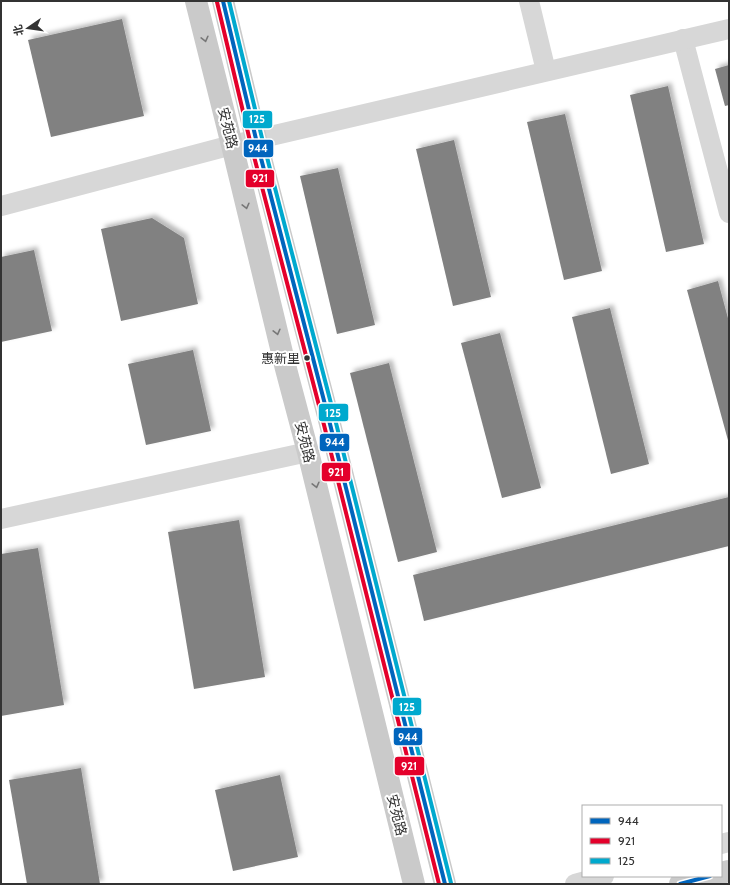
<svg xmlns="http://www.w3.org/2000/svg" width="730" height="885" font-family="Cabin,'Noto Sans SC',sans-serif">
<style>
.building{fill:#818181;filter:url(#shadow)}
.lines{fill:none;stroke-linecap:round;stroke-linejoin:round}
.minor{stroke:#d7d7d7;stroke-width:20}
.major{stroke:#cacaca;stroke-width:22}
.bus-1-casing{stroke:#fff;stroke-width:7}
.bus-2-casing{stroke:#fff;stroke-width:7}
.bus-3-casing{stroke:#fff;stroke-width:7}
.bus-1{stroke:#0065bd;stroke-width:4}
.bus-2{stroke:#e4002b;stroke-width:4}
.bus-3{stroke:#00a9ce;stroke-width:4}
.oneway{stroke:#777}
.bus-dot{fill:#333;stroke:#fff;stroke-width:1.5}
.labels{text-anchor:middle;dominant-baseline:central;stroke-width:4;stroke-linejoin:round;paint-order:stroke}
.bus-label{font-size:13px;fill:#333;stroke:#fff;text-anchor:end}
.street-label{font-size:14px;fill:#333;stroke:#fff}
.line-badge{stroke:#fff;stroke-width:1.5}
.badge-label{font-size:11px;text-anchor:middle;font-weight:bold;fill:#fff}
</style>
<defs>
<filter id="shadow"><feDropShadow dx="3.5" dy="-3.5" stdDeviation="2" flood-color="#0004"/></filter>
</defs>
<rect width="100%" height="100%" fill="#fff"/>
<g class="building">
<path d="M122,19l22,97 -93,21 -23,-97z"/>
<path d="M729,65v40l-4,1 -10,-37z"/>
<path d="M668,86l36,158 -38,8 -36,-157z"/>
<path d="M565,114l37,157 -38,9 -37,-158z"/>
<path d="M454,140l37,157 -38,9 -37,-157z"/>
<path d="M338,168l37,157 -38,9 -37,-158z"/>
<path d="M152,218l32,20 14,66 -77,17 -20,-92z"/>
<path d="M34,250l18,81 -51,11v-85z"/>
<path d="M718,281l11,41v122l-42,-154z"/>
<path d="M610,308l39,156 -38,10 -39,-157z"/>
<path d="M500,333l41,155 -39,10 -41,-155z"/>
<path d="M193,350l18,81 -65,14 -18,-81z"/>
<path d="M389,363l48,189 -39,10 -48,-189z"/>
<path d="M729,497v49l-305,75 -11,-46z"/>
<path d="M239,520l26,157 -71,12 -26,-157z"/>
<path d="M38,548l26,157 -63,11v-162z"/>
<path d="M81,768l19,116h-73l-18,-104z"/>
<path d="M280,775l18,82 -65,14 -18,-81z"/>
</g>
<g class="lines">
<g class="minor">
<path d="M529,1l17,70"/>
<path d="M683,39l46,174"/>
<path d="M1,206l231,-61 497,-116"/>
<path d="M1,519l307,-67"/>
<path d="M721,844l8,-2"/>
<path d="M575,884l29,-8"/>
</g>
<g class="major">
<path d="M196,1l36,144 54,224 22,83 106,432"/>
<path d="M223,1l33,138 72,277 117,468"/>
<path d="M721,873l8,-2"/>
<path d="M680,884l30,-8"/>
</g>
<g class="bus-1-casing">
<g id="bus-1">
<path d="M223,1l33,138 72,277 117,468"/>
<path d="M680,884l30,-8"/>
</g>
</g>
<g class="bus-2-casing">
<path id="bus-2" d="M217,2l33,139 72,276 117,467"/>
</g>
<g class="bus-3-casing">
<path id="bus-3" d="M229,1l33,137 72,277 117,468"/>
</g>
<use href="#bus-1" class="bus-1"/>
<use href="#bus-2" class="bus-2"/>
<use href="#bus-3" class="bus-3"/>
</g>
<defs><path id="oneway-chevron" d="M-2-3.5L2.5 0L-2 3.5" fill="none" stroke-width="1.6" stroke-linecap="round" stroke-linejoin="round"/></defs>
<g class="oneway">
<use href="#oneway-chevron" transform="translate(205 39) rotate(76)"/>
<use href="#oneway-chevron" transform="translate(246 206) rotate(76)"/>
<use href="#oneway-chevron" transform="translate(277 332) rotate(76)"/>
<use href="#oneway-chevron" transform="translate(316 485) rotate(76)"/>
</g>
<circle class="bus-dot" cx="307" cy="358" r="3.5"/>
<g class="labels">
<g class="bus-label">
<text x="300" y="358">惠新里</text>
</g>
<g class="street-label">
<text transform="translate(228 128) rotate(76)">安苑路</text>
<text transform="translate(305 442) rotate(76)">安苑路</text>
<text transform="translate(397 815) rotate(76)">安苑路</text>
</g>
</g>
<g class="line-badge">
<rect x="242" y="110" width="31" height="19" rx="4" fill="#00a9ce"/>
<rect x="243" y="139" width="31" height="19" rx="4" fill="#0065bd"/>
<rect x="245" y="169" width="30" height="19" rx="4" fill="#e4002b"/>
<rect x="318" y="403" width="31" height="19" rx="4" fill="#00a9ce"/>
<rect x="319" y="433" width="31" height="19" rx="4" fill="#0065bd"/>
<rect x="321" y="462" width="30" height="20" rx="4" fill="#e4002b"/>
<rect x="392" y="697" width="30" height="19" rx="4" fill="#00a9ce"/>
<rect x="393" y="727" width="30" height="19" rx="4" fill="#0065bd"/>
<rect x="394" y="756" width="31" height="20" rx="4" fill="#e4002b"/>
</g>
<g class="badge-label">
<text x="257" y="123">125</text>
<text x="258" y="152">944</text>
<text x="260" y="182">921</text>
<text x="333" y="417">125</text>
<text x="335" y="446">944</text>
<text x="336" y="476">921</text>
<text x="407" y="711">125</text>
<text x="408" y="741">944</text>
<text x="409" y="770">921</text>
</g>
<rect width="730" height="885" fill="none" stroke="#333333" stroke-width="4"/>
<rect x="582" y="805" width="140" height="72" fill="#ffffff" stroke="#adadad"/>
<rect x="590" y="818" width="20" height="6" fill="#0065bd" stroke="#adadad"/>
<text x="618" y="825" font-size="12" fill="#333333">944</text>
<rect x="590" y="838" width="20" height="6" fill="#e4002b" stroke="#adadad"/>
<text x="618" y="845" font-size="12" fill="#333333">921</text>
<rect x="590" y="858" width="20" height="6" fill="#00a9ce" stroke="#adadad"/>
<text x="618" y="865" font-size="12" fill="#333333">125</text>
<g transform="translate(28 28) rotate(257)" stroke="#ffffff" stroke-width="3" paint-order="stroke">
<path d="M0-3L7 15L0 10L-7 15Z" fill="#333333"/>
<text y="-6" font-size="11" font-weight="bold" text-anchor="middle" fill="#333333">北</text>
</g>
</svg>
